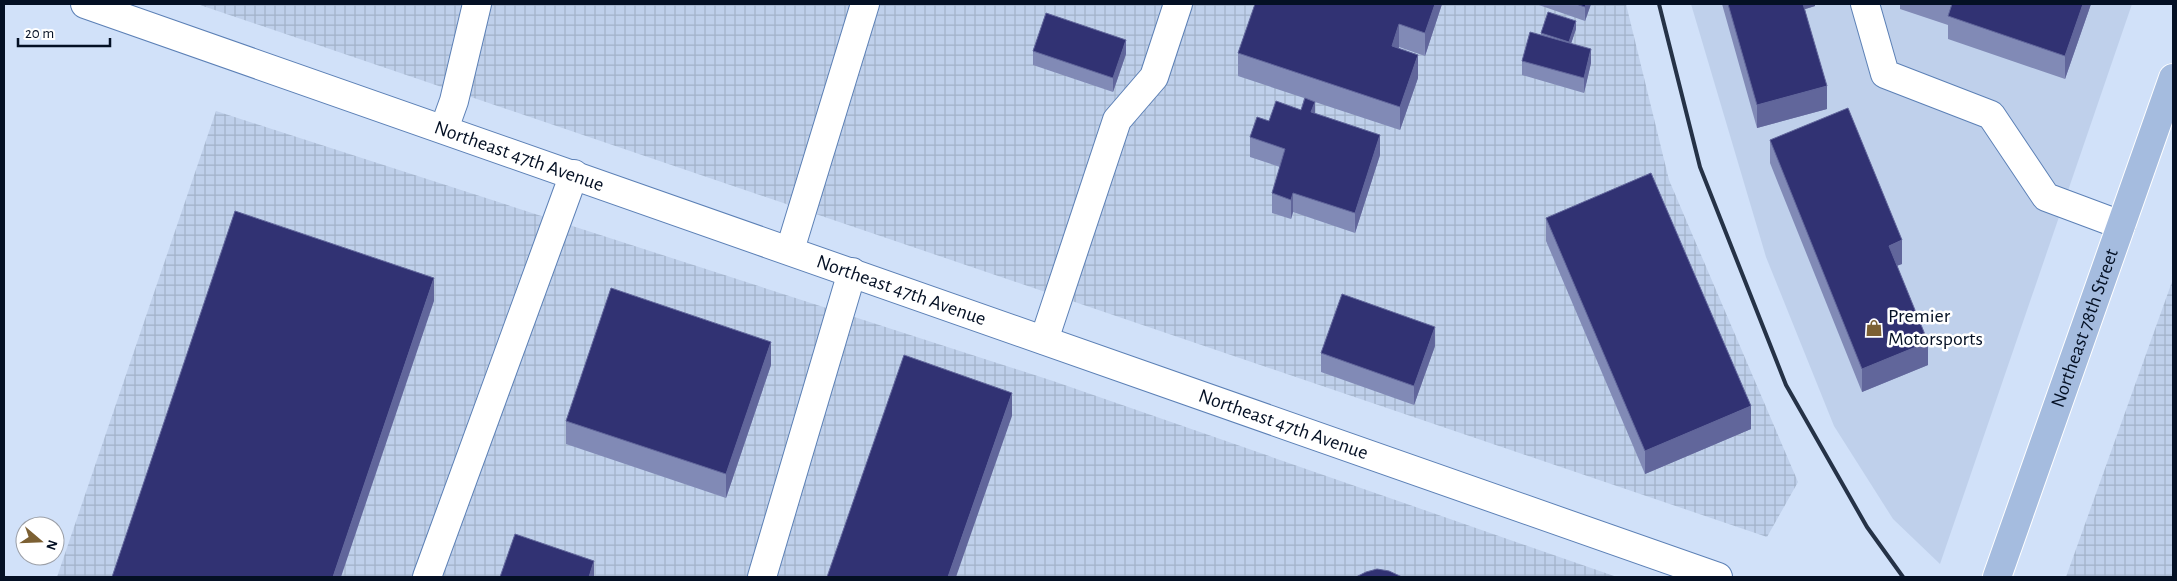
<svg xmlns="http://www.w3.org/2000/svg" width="2177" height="581" font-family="'Alegreya Sans',sans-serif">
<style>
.built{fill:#bfd0eb}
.industrial{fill:url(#industrial-grid)}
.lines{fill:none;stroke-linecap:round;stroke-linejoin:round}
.minor-casing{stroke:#5c80b6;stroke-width:30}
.major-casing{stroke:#fff;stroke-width:30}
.minor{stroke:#fff;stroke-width:28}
.major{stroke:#a5bcdf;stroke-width:28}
.rail{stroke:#253247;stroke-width:4}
.wall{fill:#818ab6}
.shaded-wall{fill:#61669b}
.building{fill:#313273;stroke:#61669b}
.labels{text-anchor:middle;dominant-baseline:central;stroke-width:5;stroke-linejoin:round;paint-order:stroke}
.street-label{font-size:20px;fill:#041024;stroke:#fff}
.poi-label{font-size:20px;fill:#041024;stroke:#fff;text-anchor:start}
</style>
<defs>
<pattern id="industrial-grid" width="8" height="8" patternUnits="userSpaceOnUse" patternTransform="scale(1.25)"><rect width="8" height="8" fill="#bfd0eb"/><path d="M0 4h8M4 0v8" fill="none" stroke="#a2b2c9"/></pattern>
</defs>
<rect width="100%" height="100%" fill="#d1e1f9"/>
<path class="built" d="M1691,4h441l-192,560 -47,-45 -59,-93 -68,-169z"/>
<g class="industrial">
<path d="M197,4h1429l43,176 129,302 -31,55z"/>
<path d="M216,111l837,270 564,196h-1560z"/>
<path d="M2173,279v298h-107z"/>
</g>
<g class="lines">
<g class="minor-casing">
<g id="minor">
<path id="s1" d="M85,4l1633,573"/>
<path d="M1865,4l20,70 106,41 55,82 75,28"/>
<path d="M444,129l10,-28 23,-97"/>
<path d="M790,250l75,-246"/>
<path d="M1044,340l73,-220 37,-43 24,-73"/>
<path d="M427,577l147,-403"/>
<path d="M762,577l90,-305"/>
</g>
</g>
<g class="major-casing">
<g id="major">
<path id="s2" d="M1997,577l176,-499"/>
</g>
</g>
<use href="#minor" class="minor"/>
<use href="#major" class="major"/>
<path class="rail" d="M1659,4l41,163 86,218 81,142 36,50"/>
</g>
<g class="wall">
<path d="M1255,4h187l-17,52 -26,-9v1l19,30 -18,52 -85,-28v12l65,41 -25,78 -62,-21 -2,7 -19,-6v-20l8,-26 -30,-10v-20l19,-16 32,-11 3,-12 -66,-22v-23z"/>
<path d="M1536,4h55l-6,17z"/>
<path d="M1722,4h93v2l-10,3 22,100 -70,19z"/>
<path d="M1900,4h191l-26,75 -117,-40v-14l-48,-16z"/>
<path d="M1576,29l-5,14 20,20 -7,30 -62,-18v-14l19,-26v-2z"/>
<path d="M1033,51l93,3 -13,38 -80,-27z"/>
<path d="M1770,140l132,124 -5,1 31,100 -66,27 -92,-229z"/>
<path d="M1546,218l205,211 -106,45 -99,-233z"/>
<path d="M1435,346l-21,59 -93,-33v-19z"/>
<path d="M771,365l-45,133 -160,-54v-23z"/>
</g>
<g class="shaded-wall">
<path d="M1435,4h7l-17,52v-23z"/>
<path d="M1586,4h5l-6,17v-14z"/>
<path d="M1799,4h16v2l-16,5z"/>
<path d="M2083,4h8l-26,75v-23z"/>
<path d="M1576,21v8l-7,21v-8z"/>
<path d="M1399,24v23l-7,22v-23z"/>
<path d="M1126,40v14l-13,38v-14z"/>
<path d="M1591,49v14l-7,30v-15z"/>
<path d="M1418,55v23l-18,52v-23z"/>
<path d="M1827,86v23l-70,19v-23z"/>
<path d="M1315,102v19l-4,-9z"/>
<path d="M1380,135v20l-25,78v-20z"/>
<path d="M1293,193v19l-2,7v-19z"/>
<path d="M1902,240v24l-13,5v-23z"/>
<path d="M434,278v23l-93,276h-8z"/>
<path d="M1435,327v19l-21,59v-19z"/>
<path d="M771,342v23l-45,133v-24z"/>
<path d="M1928,342v23l-66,27v-23z"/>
<path d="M1012,393v23l-56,161h-8z"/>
<path d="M1751,406v23l-106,45v-23z"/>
<path d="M594,561v16h-5z"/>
</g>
<g class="building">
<path d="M1255,4h180l-10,29 -26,-9 -7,22 26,9 -18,52 -162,-54z"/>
<path d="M1576,4h10l-1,3z"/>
<path d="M1728,4h75l24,82 -70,19z"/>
<path d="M1952,4h131l-18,52 -117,-40z"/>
<path d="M1548,12l28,9 -7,21 -28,-9z"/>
<path d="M1046,13l80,27 -13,38 -80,-27z"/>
<path d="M1530,32l61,17 -7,29 -62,-17z"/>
<path d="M1305,98l10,4 -4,10 69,23 -25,78 -62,-20 -2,7 -19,-7 13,-44 -35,-12 7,-20 12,4 7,-20 25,9z"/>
<path d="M1848,108l54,132 -13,6 39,96 -66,27 -92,-229z"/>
<path d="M1651,173l100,233 -106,45 -99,-233z"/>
<path d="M235,211l199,67 -101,299h-221z"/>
<path d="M611,288l160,54 -45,132 -160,-53z"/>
<path d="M1342,294l93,33 -21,59 -93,-33z"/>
<path d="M904,355l108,38 -64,184h-121z"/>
<path d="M515,534l79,27 -5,16h-89z"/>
<path d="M1377,569l12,2 13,6h-46l10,-5z"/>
</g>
<defs>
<g id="shop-bare" transform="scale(1.35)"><path d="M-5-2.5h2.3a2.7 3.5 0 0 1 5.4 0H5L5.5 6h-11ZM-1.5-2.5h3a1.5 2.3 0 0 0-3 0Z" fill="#7c6033" stroke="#fff" stroke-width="2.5" paint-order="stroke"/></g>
</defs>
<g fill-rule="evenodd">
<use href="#shop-bare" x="1874" y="328"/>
</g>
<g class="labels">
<g class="street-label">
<text stroke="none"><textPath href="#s1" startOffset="460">Northeast 47th Avenue</textPath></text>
<text stroke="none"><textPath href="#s1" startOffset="865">Northeast 47th Avenue</textPath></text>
<text stroke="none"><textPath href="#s2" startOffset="264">Northeast 78th Street</textPath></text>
<text stroke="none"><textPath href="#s1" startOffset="1270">Northeast 47th Avenue</textPath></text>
</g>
<g class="poi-label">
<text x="1888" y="316">Premier<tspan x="1888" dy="23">Motorsports</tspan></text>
</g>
</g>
<rect width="2177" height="581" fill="none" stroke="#041024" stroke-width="10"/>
<g transform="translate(40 541) rotate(109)"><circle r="24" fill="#ffffff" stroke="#9b9fa7"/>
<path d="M0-4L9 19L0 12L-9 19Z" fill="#7c6033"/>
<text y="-8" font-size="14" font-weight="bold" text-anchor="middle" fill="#041024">N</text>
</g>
<path d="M18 38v8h92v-8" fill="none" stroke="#041024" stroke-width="2.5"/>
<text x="25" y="38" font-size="15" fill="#041024" stroke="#ffffff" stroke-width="4" paint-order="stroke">20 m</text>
</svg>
